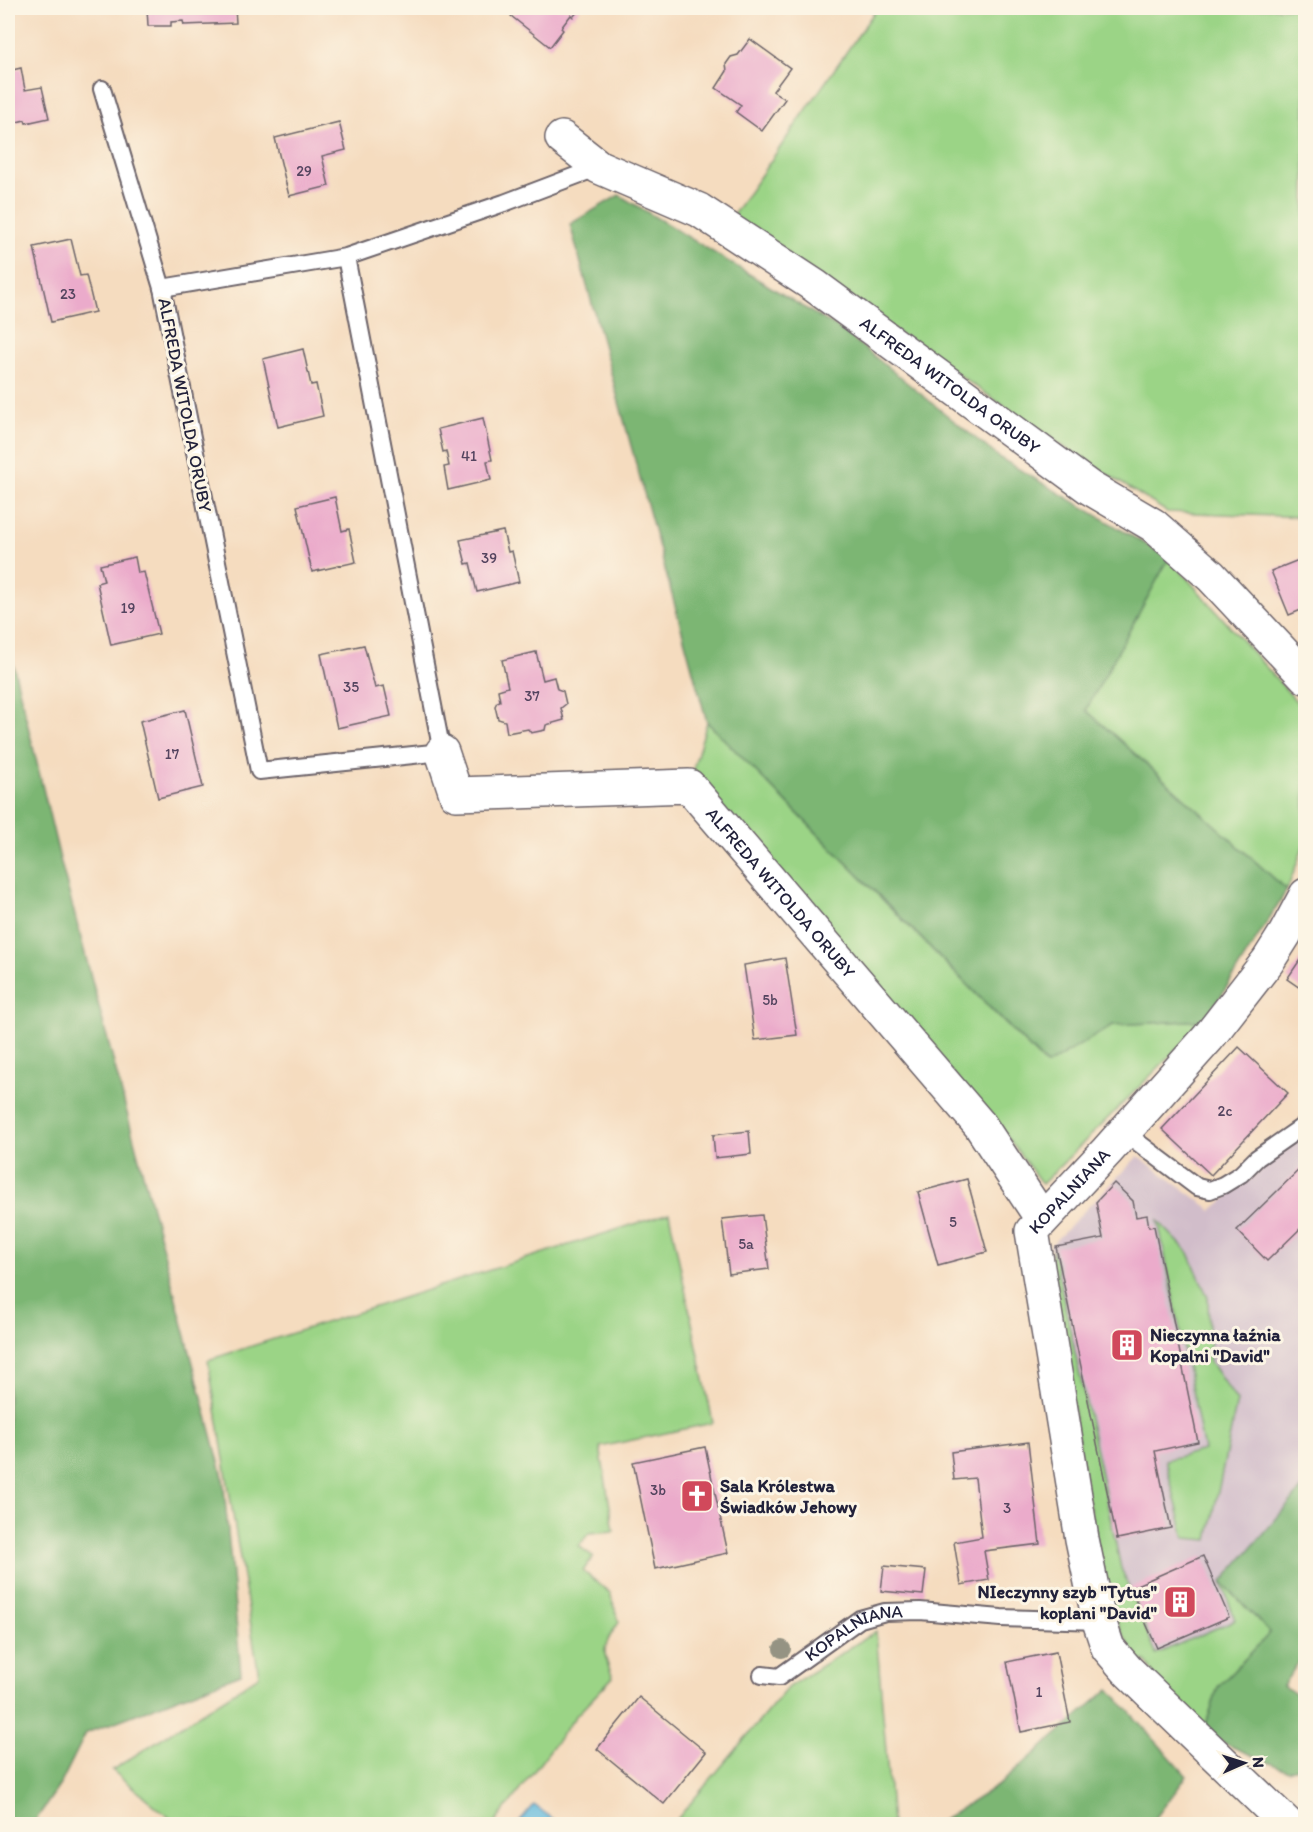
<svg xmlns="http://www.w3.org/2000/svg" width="1313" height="1832" font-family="Itim,sans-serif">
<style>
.industrial{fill:#d1bdca}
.green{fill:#9bd486;stroke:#5e7b60;stroke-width:1.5}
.forest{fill:#7cb673;stroke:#4f6c57;stroke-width:1.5}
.water{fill:#60b9dd;stroke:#416e8c;stroke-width:1.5}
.building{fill:#ebabcb}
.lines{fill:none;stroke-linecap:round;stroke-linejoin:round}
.lane-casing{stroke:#6c6369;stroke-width:20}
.street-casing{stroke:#6c6369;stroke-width:36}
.lane{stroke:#fff;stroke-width:16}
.street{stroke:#fff;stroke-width:33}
.tree{fill:#959383}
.labels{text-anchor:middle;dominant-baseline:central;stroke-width:6;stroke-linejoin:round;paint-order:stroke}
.number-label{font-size:15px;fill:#54445f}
.street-label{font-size:18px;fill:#22223b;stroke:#fcf5e5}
.poi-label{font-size:18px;font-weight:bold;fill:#22223b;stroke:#fcf5e5;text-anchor:start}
</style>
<rect width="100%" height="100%" fill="#fcf5e5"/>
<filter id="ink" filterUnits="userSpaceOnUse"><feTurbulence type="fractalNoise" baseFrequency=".0167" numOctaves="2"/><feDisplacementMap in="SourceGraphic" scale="12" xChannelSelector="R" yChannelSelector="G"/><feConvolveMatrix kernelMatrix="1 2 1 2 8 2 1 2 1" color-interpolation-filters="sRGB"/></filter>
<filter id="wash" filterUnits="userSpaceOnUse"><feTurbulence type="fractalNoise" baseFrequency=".008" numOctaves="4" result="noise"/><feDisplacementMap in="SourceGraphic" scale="24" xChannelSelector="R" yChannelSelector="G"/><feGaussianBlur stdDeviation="1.35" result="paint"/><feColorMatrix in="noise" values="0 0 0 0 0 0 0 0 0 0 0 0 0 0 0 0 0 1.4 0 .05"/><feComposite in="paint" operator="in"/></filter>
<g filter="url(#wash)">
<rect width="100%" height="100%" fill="#f5dcbf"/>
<path class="industrial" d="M1305,1134v351l-83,97 13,38 -90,39 -32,-94 -63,-319 88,-90 74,54z"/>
<g class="green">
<path d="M877,8h428v509l-138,-5 -111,-70 -325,-224z"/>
<path d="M1169,558l136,153v131l-18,48 -201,-180z"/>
<path d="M707,722l339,343 67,-40 93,-5 -164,164 -40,-54 -311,-354z"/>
<path d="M669,1213l44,210 -113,24 14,84 -25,2 -10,13 14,11 -10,14 27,22 9,29c-16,25 -19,28 -6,55l-38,40 -81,107h-317l-65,-54 147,-94 -51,-316z"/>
<path d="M1158,1221l31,32 19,45 2,64 27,39 -29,139 -23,-2 -20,-78 39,-10z"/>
<path d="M1053,1249l68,319 35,86 79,-34 -13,-38 48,51 -52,54 -15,47 -46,-53 -12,-21 -6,4 -22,-41 -19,-65 -49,-294z"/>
<path d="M876,1631l16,193h-219l115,-137z"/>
</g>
<g class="forest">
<path d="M619,195l224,136 157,127 169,100 -83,152 201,180 -81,130 -93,5 -66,40 -340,-343 -137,-498z"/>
<path d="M8,643l52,216 163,618 18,197 -155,59 -25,50 -28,41h-25z"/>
<path d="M1305,1485v168l-22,32 22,16v64l-17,6 -85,-37 15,-47 52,-54 -48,-51z"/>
<path d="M1109,1689l78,87 -36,48h-214l63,-40z"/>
</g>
<path class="water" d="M534,1805l26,19h-42z"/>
<g id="blocks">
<g class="building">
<path d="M147,8h88l1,15 -52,2 -1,-4 -12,1v4h-23z"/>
<path d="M518,8h63l-8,9 -2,-2 -10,13 2,2 -13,17 -39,-31z"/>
<path d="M750,39l40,29 -17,23 12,8 -23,32 -26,-19 5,-7 -25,-17 11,-17 -1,-7 5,-7 7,-2z"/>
<path d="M21,68l4,22 17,-3 7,31 -23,5 -1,-3 -16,4 3,10 -4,1v-64z"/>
<path d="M339,122l7,28 -24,6 7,30 -40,10 -14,-58z"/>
<path d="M71,239l9,37 6,-1 9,37 -44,10 -17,-75z"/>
<path d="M303,349l8,36 5,-1 7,32 -45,11 -15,-68z"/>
<path d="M483,418l9,42 -5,1 4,19 -43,10 -4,-23 5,-1 -3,-15 -3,1 -5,-23z"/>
<path d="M335,497l7,34 7,-2 7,33 -44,10 -15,-66z"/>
<path d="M503,531l5,21 4,-1 7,31 -42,10 -7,-29 -4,1 -6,-24z"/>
<path d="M135,557l3,16 6,-1 15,62 -48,11 -14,-62 7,-2 -4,-16z"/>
<path d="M1306,557v51l-17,7 -18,-44z"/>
<path d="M364,645l11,43 9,-2 7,30 -54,12 -16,-74z"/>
<path d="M536,652l7,28 11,-3 3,12 6,2 3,13 -5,4 3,12 -18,5 -1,5 -14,3 -3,-4 -21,4 -2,-12 -7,-2 -3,-13 2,-4 3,-1 -2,-11 10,-3 -6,-27z"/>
<path d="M185,710l18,77 -45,11 -18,-77z"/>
<path d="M1306,951v41l-19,-13z"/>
<path d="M785,958l12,77 -42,5 -11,-75z"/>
<path d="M1239,1047l49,46 -77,82 -49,-46z"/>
<path d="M749,1131l2,23 -36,4 -2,-23z"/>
<path d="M1306,1163v60l-39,38 -30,-31z"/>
<path d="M967,1179l20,73 -49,13 -20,-73z"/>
<path d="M1114,1183l19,18 3,16 11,-2 2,12 5,-1 44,216 -43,9 16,77 -54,11 -61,-292 47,-9 -7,-36z"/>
<path d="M762,1215l7,54 -40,5 -7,-55z"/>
<path d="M1028,1442l12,102 -56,7 5,29 -28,5 -7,-43 28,-5 -7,-59 -21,2 -3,-28z"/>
<path d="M705,1447l23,106 -73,16 -22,-107z"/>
<path d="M1203,1556l26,61 -72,31 -27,-60z"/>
<path d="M884,1566l42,4 -3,25 -42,-4z"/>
<path d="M1056,1652l14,70 -49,10 -14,-70z"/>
<path d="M639,1697l67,55 -42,52 -67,-55z"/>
</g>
</g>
</g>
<g filter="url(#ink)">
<use href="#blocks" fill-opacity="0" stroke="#6c6369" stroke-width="1.5"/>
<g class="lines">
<g class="lane-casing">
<g id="lane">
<path d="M102,89l60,199"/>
<path d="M346,257l96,495 -183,19 -97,-483z"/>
<path d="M346,257l158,-54 95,-36"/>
<path d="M1124,1132l73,55 13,3 13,-5 18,-11 16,-16 49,-34"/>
<path id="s1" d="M762,1675l17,2 81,-58 25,-7 35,-1 81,7 98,3"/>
</g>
</g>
<g class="street-casing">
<g id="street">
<path id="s2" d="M562,138l37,29 100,43 116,76 275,202 63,37 58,51 95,101"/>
<path id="s3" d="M442,752l14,42 233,-8 291,339 62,94"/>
<path id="s4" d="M1287,1824l-159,-153 -20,-23 -9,-27 -17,-82 -50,-308 75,-80 101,-113 60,-77 17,-27 21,-39"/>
</g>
</g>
<use href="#lane" class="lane"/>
<use href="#street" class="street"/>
</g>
<circle class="tree" cx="782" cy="1649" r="9"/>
</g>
<defs>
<g id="building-square" transform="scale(1.725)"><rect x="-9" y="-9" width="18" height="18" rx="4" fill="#d1495b" stroke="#fcf5e5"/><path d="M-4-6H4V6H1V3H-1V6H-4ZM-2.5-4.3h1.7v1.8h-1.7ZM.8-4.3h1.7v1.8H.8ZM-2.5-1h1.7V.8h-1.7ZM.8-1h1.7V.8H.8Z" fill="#fff"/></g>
<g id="church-square" transform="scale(1.725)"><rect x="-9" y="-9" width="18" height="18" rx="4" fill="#d1495b" stroke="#fcf5e5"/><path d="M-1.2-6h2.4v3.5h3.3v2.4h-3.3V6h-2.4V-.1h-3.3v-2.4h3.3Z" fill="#fff"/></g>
</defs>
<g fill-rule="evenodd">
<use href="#building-square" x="1127" y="1345"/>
<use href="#church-square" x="697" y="1496"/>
<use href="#building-square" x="1180" y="1602"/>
</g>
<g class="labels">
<g class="number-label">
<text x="304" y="171">29</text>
<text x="68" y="294">23</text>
<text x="469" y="456">41</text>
<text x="489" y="558">39</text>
<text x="128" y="608">19</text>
<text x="351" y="687">35</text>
<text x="532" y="696">37</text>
<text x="172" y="754">17</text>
<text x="770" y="1000">5b</text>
<text x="1225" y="1111">2c</text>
<text x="953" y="1222">5</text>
<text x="746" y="1244">5a</text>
<text x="658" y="1490">3b</text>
<text x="1007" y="1508">3</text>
<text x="1039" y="1692">1</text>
</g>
<g class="street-label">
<text stroke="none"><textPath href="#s2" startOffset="462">ALFREDA WITOLDA ORUBY</textPath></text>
<text transform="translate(185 405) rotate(79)">ALFREDA WITOLDA ORUBY</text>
<text stroke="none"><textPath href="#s3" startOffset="418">ALFREDA WITOLDA ORUBY</textPath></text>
<text stroke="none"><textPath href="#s4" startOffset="730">KOPALNIANA</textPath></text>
<text stroke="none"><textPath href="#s1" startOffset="106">KOPALNIANA</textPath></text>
</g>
<g class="poi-label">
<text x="1150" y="1335">Nieczynna łaźnia<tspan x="1150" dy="21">Kopalni "David"</tspan></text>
<text x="720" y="1486">Sala Królestwa<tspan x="720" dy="21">Świadków Jehowy</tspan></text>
<text x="1157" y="1592" text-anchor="end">NIeczynny szyb "Tytus"<tspan x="1157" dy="21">koplani "David"</tspan></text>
</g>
</g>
<rect width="1313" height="1832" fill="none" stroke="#fcf5e5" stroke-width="30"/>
<g transform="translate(1244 1763) rotate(87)" stroke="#fcf5e5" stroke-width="4.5" paint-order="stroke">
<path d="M0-4.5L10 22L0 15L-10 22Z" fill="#22223b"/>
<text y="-9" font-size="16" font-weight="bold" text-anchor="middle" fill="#22223b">N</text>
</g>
</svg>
